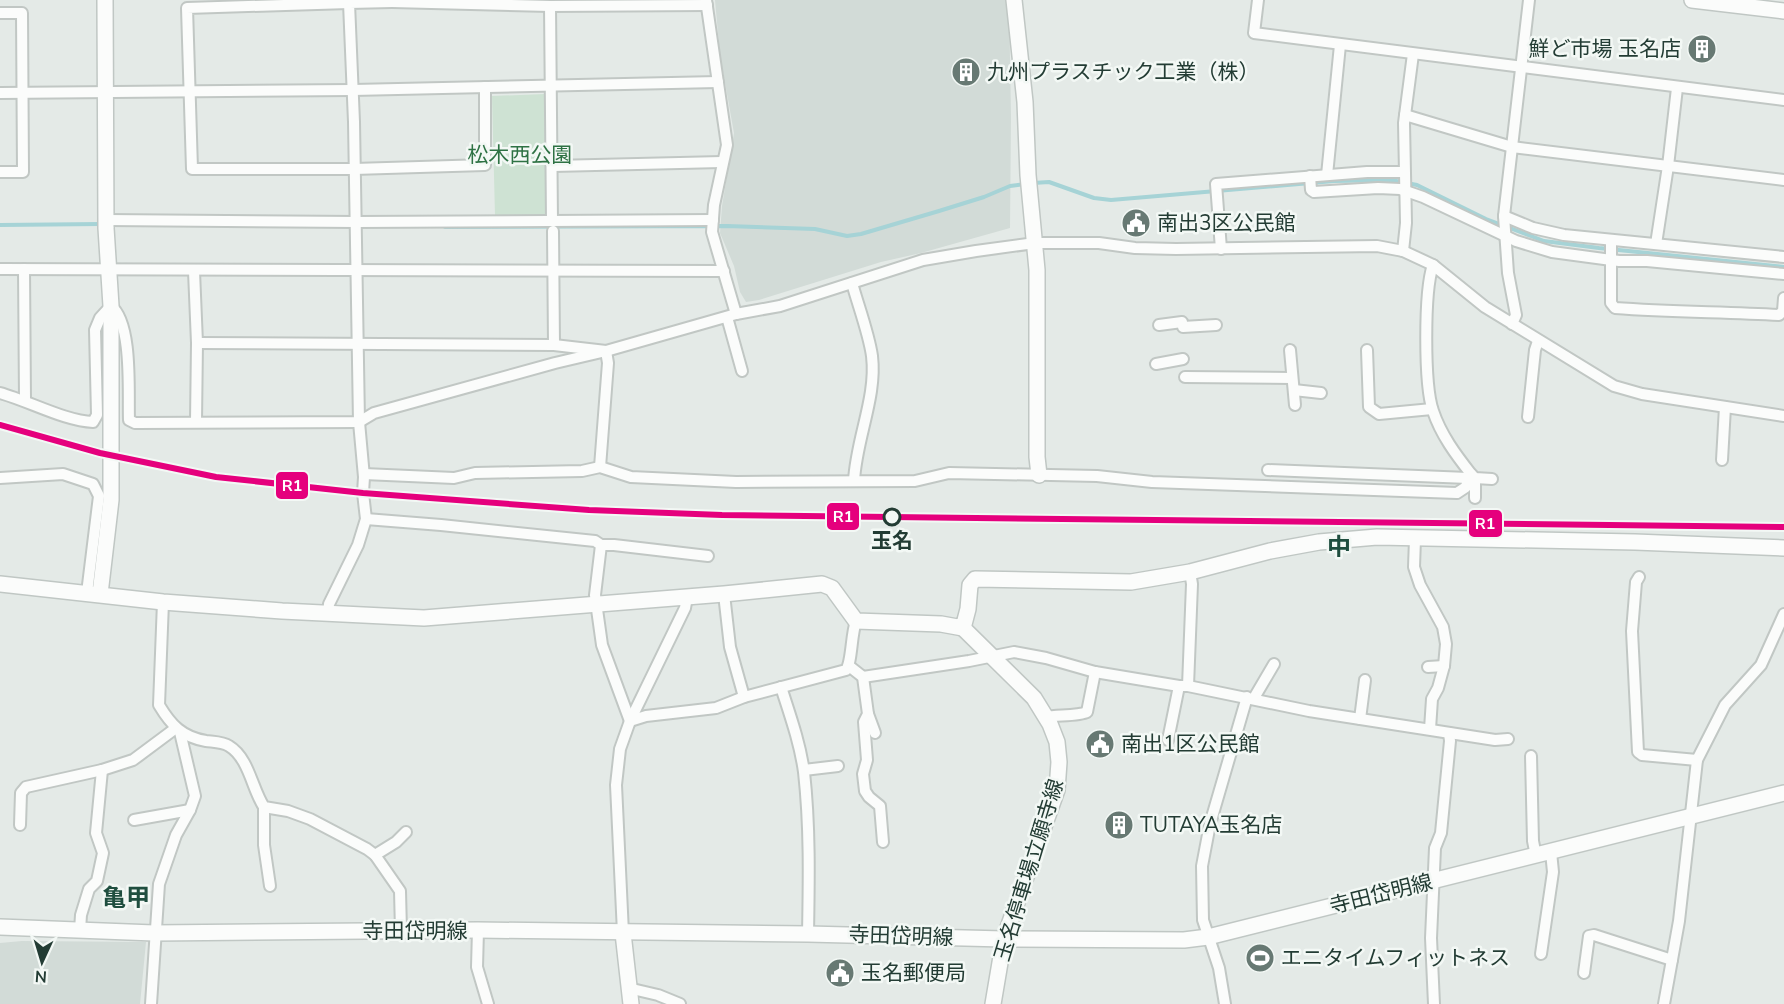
<svg xmlns="http://www.w3.org/2000/svg" width="1784" height="1004" font-family="'Nunito Sans','Noto Sans JP',sans-serif">
<style>
.built{fill:#d2dbd7}
.green{fill:#cee2d3}
.lines{fill:none;stroke-linecap:round;stroke-linejoin:round}
.stream{stroke:#a6d3d6;stroke-width:4}
.street-casing{stroke:#c1c7c4;stroke-width:14}
.secondary-casing{stroke:#c0c7c4;stroke-width:18}
.street{stroke:#fbfcfb;stroke-width:10}
.secondary{stroke:#fbfcfb;stroke-width:15}
.rail-1-casing{stroke:#f3f8f5;stroke-width:10}
.rail-1{stroke:#e5007d;stroke-width:6}
.stop-dot{fill:#f3f8f5;stroke:#233c34;stroke-width:3}
.labels{text-anchor:middle;dominant-baseline:central;stroke-width:5;stroke-linejoin:round;paint-order:stroke}
.poi-label{font-size:21px;fill:#233c34;stroke:#f3f8f5;text-anchor:start}
.park-label{font-size:21px;fill:#2e7244;stroke:#f3f8f5}
.stop-label{font-size:21px;font-weight:bold;fill:#233c34;stroke:#f3f8f5}
.street-label{font-size:21px;fill:#233c34;stroke:#f3f8f5}
.quarter-label{font-size:24px;font-weight:bold;fill:#1f4e3f;stroke:#f3f8f5}
.line-badge{stroke:#f3f8f5;stroke-width:2}
.badge-label{font-size:16px;text-anchor:middle;font-weight:bold;fill:#fff}
</style>
<rect width="100%" height="100%" fill="#e4eae7"/>
<g class="built">
<path d="M715,0h294l2,117 -1,111 -89,25 -40,9 -122,38 -13,2 -6,-10 -6,-26 -14,-33 2,-27 12,-73 -14,-78z"/>
<path d="M22,941l124,1 -6,62h-140v-61z"/>
</g>
<path class="green" d="M545,94l2,121 -52,1 -3,-120z"/>
<g class="lines">
<g class="stream">
<path d="M1033,183l16,-1 45,16 17,2 223,-19 57,-1 26,5 69,34 58,22 55,7 185,19"/>
<path d="M0,225l101,-1"/>
<path d="M445,227l282,-1 88,3 32,7 14,-2 78,-23 45,-14 26,-11 15,-2"/>
</g>
<g class="street-casing">
<g id="street">
<path d="M706,0l21,145 -13,60 -2,27 24,82"/>
<path d="M1258,0l-4,33 530,67"/>
<path d="M392,2l158,4 157,-1"/>
<path d="M349,3l-162,5 5,161h162l131,-4v-78"/>
<path d="M550,6l2,215"/>
<path d="M0,13h22l1,159h-23"/>
<path d="M0,93l353,-3 365,-8"/>
<path d="M1405,115l107,32 272,33"/>
<path d="M553,166l169,-4"/>
<path d="M1327,175l13,-130"/>
<path d="M1310,176l1,14 3,2 64,-4 22,1 23,8 93,44 36,11 67,9h28l137,13"/>
<path d="M1504,216l29,12 31,7 220,22"/>
<path d="M106,220l250,2 357,-2"/>
<path d="M553,231l1,114"/>
<path d="M1611,240v63l4,5c55,4 109,4 164,7l4,-4 1,-13"/>
<path d="M1656,244l12,-78 9,-78"/>
<path d="M1221,249l-5,-65 151,-12h37"/>
<path d="M1403,251l3,-28 -2,-100 9,-69"/>
<path d="M1433,265c-9,26 -9,120 0,146 8,24 23,44 38,63l4,4 17,1"/>
<path d="M0,269l724,2"/>
<path d="M24,269l1,131"/>
<path d="M194,271l3,72 -1,78"/>
<path d="M852,283c6,22 17,51 20,73 5,41 -16,83 -18,125"/>
<path d="M727,317l15,54"/>
<path d="M1512,324l4,-9 -8,-42 -4,-57 25,-216"/>
<path d="M1159,325l23,-3"/>
<path d="M1183,327l33,-2"/>
<path d="M197,343l357,2 52,6 2,12 -8,104"/>
<path d="M1290,350l5,55"/>
<path d="M1367,350l2,57 10,7 53,-5"/>
<path d="M1156,364l27,-5"/>
<path d="M1185,377l107,1"/>
<path d="M1294,390l27,3"/>
<path d="M0,393c29,8 65,28 93,29l4,-7 -2,-85 5,-12 11,-12c22,17 17,87 18,114l6,3 224,-1 15,-9 29,-8 152,-42 51,-12 130,-37 44,-8 143,-46 53,-9 59,-8h64l36,5 41,1 201,-3 26,5 30,14 52,42 129,79 28,8 142,22"/>
<path d="M1528,417l7,-67 3,-9"/>
<path d="M1722,460l3,-53"/>
<path d="M1268,470l200,8"/>
<path d="M364,474l90,4 21,-5 107,-2 18,-4 31,10 105,5 179,-1 34,-8 148,3 55,6 305,11 9,-6 2,-9 3,-4"/>
<path d="M0,478l63,-4 30,10 6,12 -12,97"/>
<path d="M1475,498v-20"/>
<path d="M366,519l75,6 154,16 6,4 -6,50 7,50 28,76"/>
<path d="M1415,539l-1,28 6,18 23,42 3,17 -2,22 -6,22 -6,11 -2,30"/>
<path d="M601,545h13l94,11"/>
<path d="M1639,577l-3,5 -4,49 6,121 4,3 55,5"/>
<path d="M724,594l6,53 14,50"/>
<path d="M163,602l-4,103c12,20 23,32 47,36 7,1 17,1 23,5 20,12 23,43 35,61l24,4 22,8 57,30 8,6 25,36 1,40"/>
<path d="M328,613l1,-9 29,-59 8,-26 -3,-26 1,-16 -5,-55 -5,-300 -5,-119 43,-1 1,-2"/>
<path d="M849,666l14,11 5,37 -4,8 3,38 -4,14 2,17 4,6 11,9 3,36"/>
<path d="M1428,667l16,-1"/>
<path d="M863,677l106,-16 45,-9 32,6 49,14 84,14h9l121,25 186,29 13,-1"/>
<path d="M1188,686l4,-102 -2,-12"/>
<path d="M781,687c9,28 19,56 23,85 6,54 5,108 4,162"/>
<path d="M1254,698l20,-34"/>
<path d="M868,714l7,19"/>
<path d="M1046,717c11,-2 33,-1 41,-5l8,-40"/>
<path d="M1360,719l5,-39"/>
<path d="M630,721l16,-5 70,-8 28,-11 102,-27c6,-8 5,-35 10,-49"/>
<path d="M1168,740l11,-54"/>
<path d="M1531,756l2,85 3,15"/>
<path d="M804,770l34,-4"/>
<path d="M264,807v38l6,41"/>
<path d="M134,820l56,-10"/>
<path d="M20,825l1,-32 5,-6 76,-17 31,-10 43,-32"/>
<path d="M375,855l21,-13 10,-10"/>
<path d="M80,930l1,-15 8,-26 8,-8 6,-28 -7,-20 6,-63"/>
<path d="M478,930l-1,37 11,37"/>
<path d="M623,933l-7,-148 4,-36 10,-28 55,-113 2,-11"/>
<path d="M1541,954l12,-82 -2,-20"/>
<path d="M1584,973l5,-37 5,-1 78,25"/>
<path d="M628,988l30,7 22,9"/>
<path d="M151,1004l8,-120 17,-49 14,-25 5,-14 -15,-64"/>
<path d="M1225,1004l-6,-36 -16,-48 -1,-54 8,-42 37,-127"/>
<path d="M1434,1004l-3,-66 4,-90 6,-15 9,-92 -1,-8"/>
<path d="M1664,1004l15,-83 18,-161 28,-55 36,-40 23,-51"/>
</g>
</g>
<g class="secondary-casing">
<g id="secondary">
<path d="M1014,0l11,102 3,73 9,95v187l2,18"/>
<path d="M1692,0l92,11"/>
<path d="M0,584l163,18 119,9 142,7 300,-24 98,-10 10,4 24,33 85,3 22,4 5,-19 2,-24 5,-6 156,3 59,-10 80,-21 49,-9 58,-5 258,5 149,6"/>
<path d="M100,594l11,-94v-194l-5,-78 -1,-228"/>
<path d="M963,628l71,70 16,26 7,18 2,20 -2,28 -53,149 -11,65"/>
<path d="M0,927l154,6 324,-3 330,4 196,5 180,1 24,-3 576,-144"/>
<path d="M623,933l8,71"/>
</g>
</g>
<use href="#street" class="street"/>
<use href="#secondary" class="secondary"/>
<g class="rail-1-casing">
<path id="rail-1" d="M0,425l100,28 116,24 147,16 226,17 133,5 169,2 893,10"/>
</g>
<use href="#rail-1" class="rail-1"/>
</g>
<defs>
<g id="building-disc" transform="scale(1.5)"><circle r="9.5" fill="#677973" stroke="#f3f8f5"/><path d="M-4-6H4V6H1V3H-1V6H-4ZM-2.5-4.3h1.7v1.8h-1.7ZM.8-4.3h1.7v1.8H.8ZM-2.5-1h1.7V.8h-1.7ZM.8-1h1.7V.8H.8Z" fill="#fff"/></g>
<g id="civic-disc" transform="scale(1.5)"><circle r="9.5" fill="#677973" stroke="#f3f8f5"/><path d="M-.6-6.5H3V-4.5H.6V-3L4-1V1h2V6H-6V1h2V-1L-.6-3ZM-1.2 2.5V6h2.4V2.5Z" fill="#fff"/></g>
<g id="stadium-disc" transform="scale(1.5)"><circle r="9.5" fill="#677973" stroke="#f3f8f5"/><path d="M0-5a6.5 5 0 1 0 0 10a6.5 5 0 1 0 0-10ZM-3.5-1.8h7v3.6h-7Z" fill="#fff"/></g>
</defs>
<g fill-rule="evenodd">
<use href="#building-disc" x="1702" y="49"/>
<use href="#building-disc" x="966" y="72"/>
<use href="#civic-disc" x="1136" y="223"/>
<use href="#civic-disc" x="1100" y="744"/>
<use href="#building-disc" x="1119" y="825"/>
<use href="#stadium-disc" x="1260" y="958"/>
<use href="#civic-disc" x="840" y="973"/>
</g>
<circle class="stop-dot" cx="892" cy="517" r="8"/>
<g class="labels">
<g class="poi-label">
<text x="1681" y="49" text-anchor="end">鮮ど市場 玉名店</text>
<text x="987" y="72">九州プラスチック工業（株）</text>
<text x="1157" y="223">南出3区公民館</text>
<text x="1121" y="744">南出1区公民館</text>
<text x="1140" y="825">TUTAYA玉名店</text>
<text x="1281" y="958">エニタイムフィットネス</text>
<text x="861" y="973">玉名郵便局</text>
</g>
<g class="park-label">
<text x="520" y="155">松木西公園</text>
</g>
<g class="stop-label">
<text x="892" y="541">玉名</text>
</g>
<g class="street-label">
<text transform="translate(1029 870) rotate(-73)">玉名停車場立願寺線</text>
<text transform="translate(1381 894) rotate(-14)">寺田岱明線</text>
<text x="415" y="931">寺田岱明線</text>
<text transform="translate(901 936) rotate(2)">寺田岱明線</text>
</g>
<g class="quarter-label">
<text x="1339" y="547">中</text>
<text x="126" y="898">亀甲</text>
</g>
</g>
<g class="line-badge">
<rect x="275" y="471" width="34" height="29" rx="6" fill="#e5007d"/>
<rect x="826" y="502" width="34" height="29" rx="6" fill="#e5007d"/>
<rect x="1468" y="509" width="35" height="29" rx="6" fill="#e5007d"/>
</g>
<g class="badge-label">
<text x="292" y="491">R1</text>
<text x="843" y="522">R1</text>
<text x="1485" y="529">R1</text>
</g>
<g transform="translate(42 962) rotate(184)" stroke="#f3f8f5" stroke-width="4.5" paint-order="stroke">
<path d="M0-4.5L10 22L0 15L-10 22Z" fill="#233c34"/>
<text y="-9" font-size="16" font-weight="bold" text-anchor="middle" fill="#233c34">N</text>
</g>
</svg>
